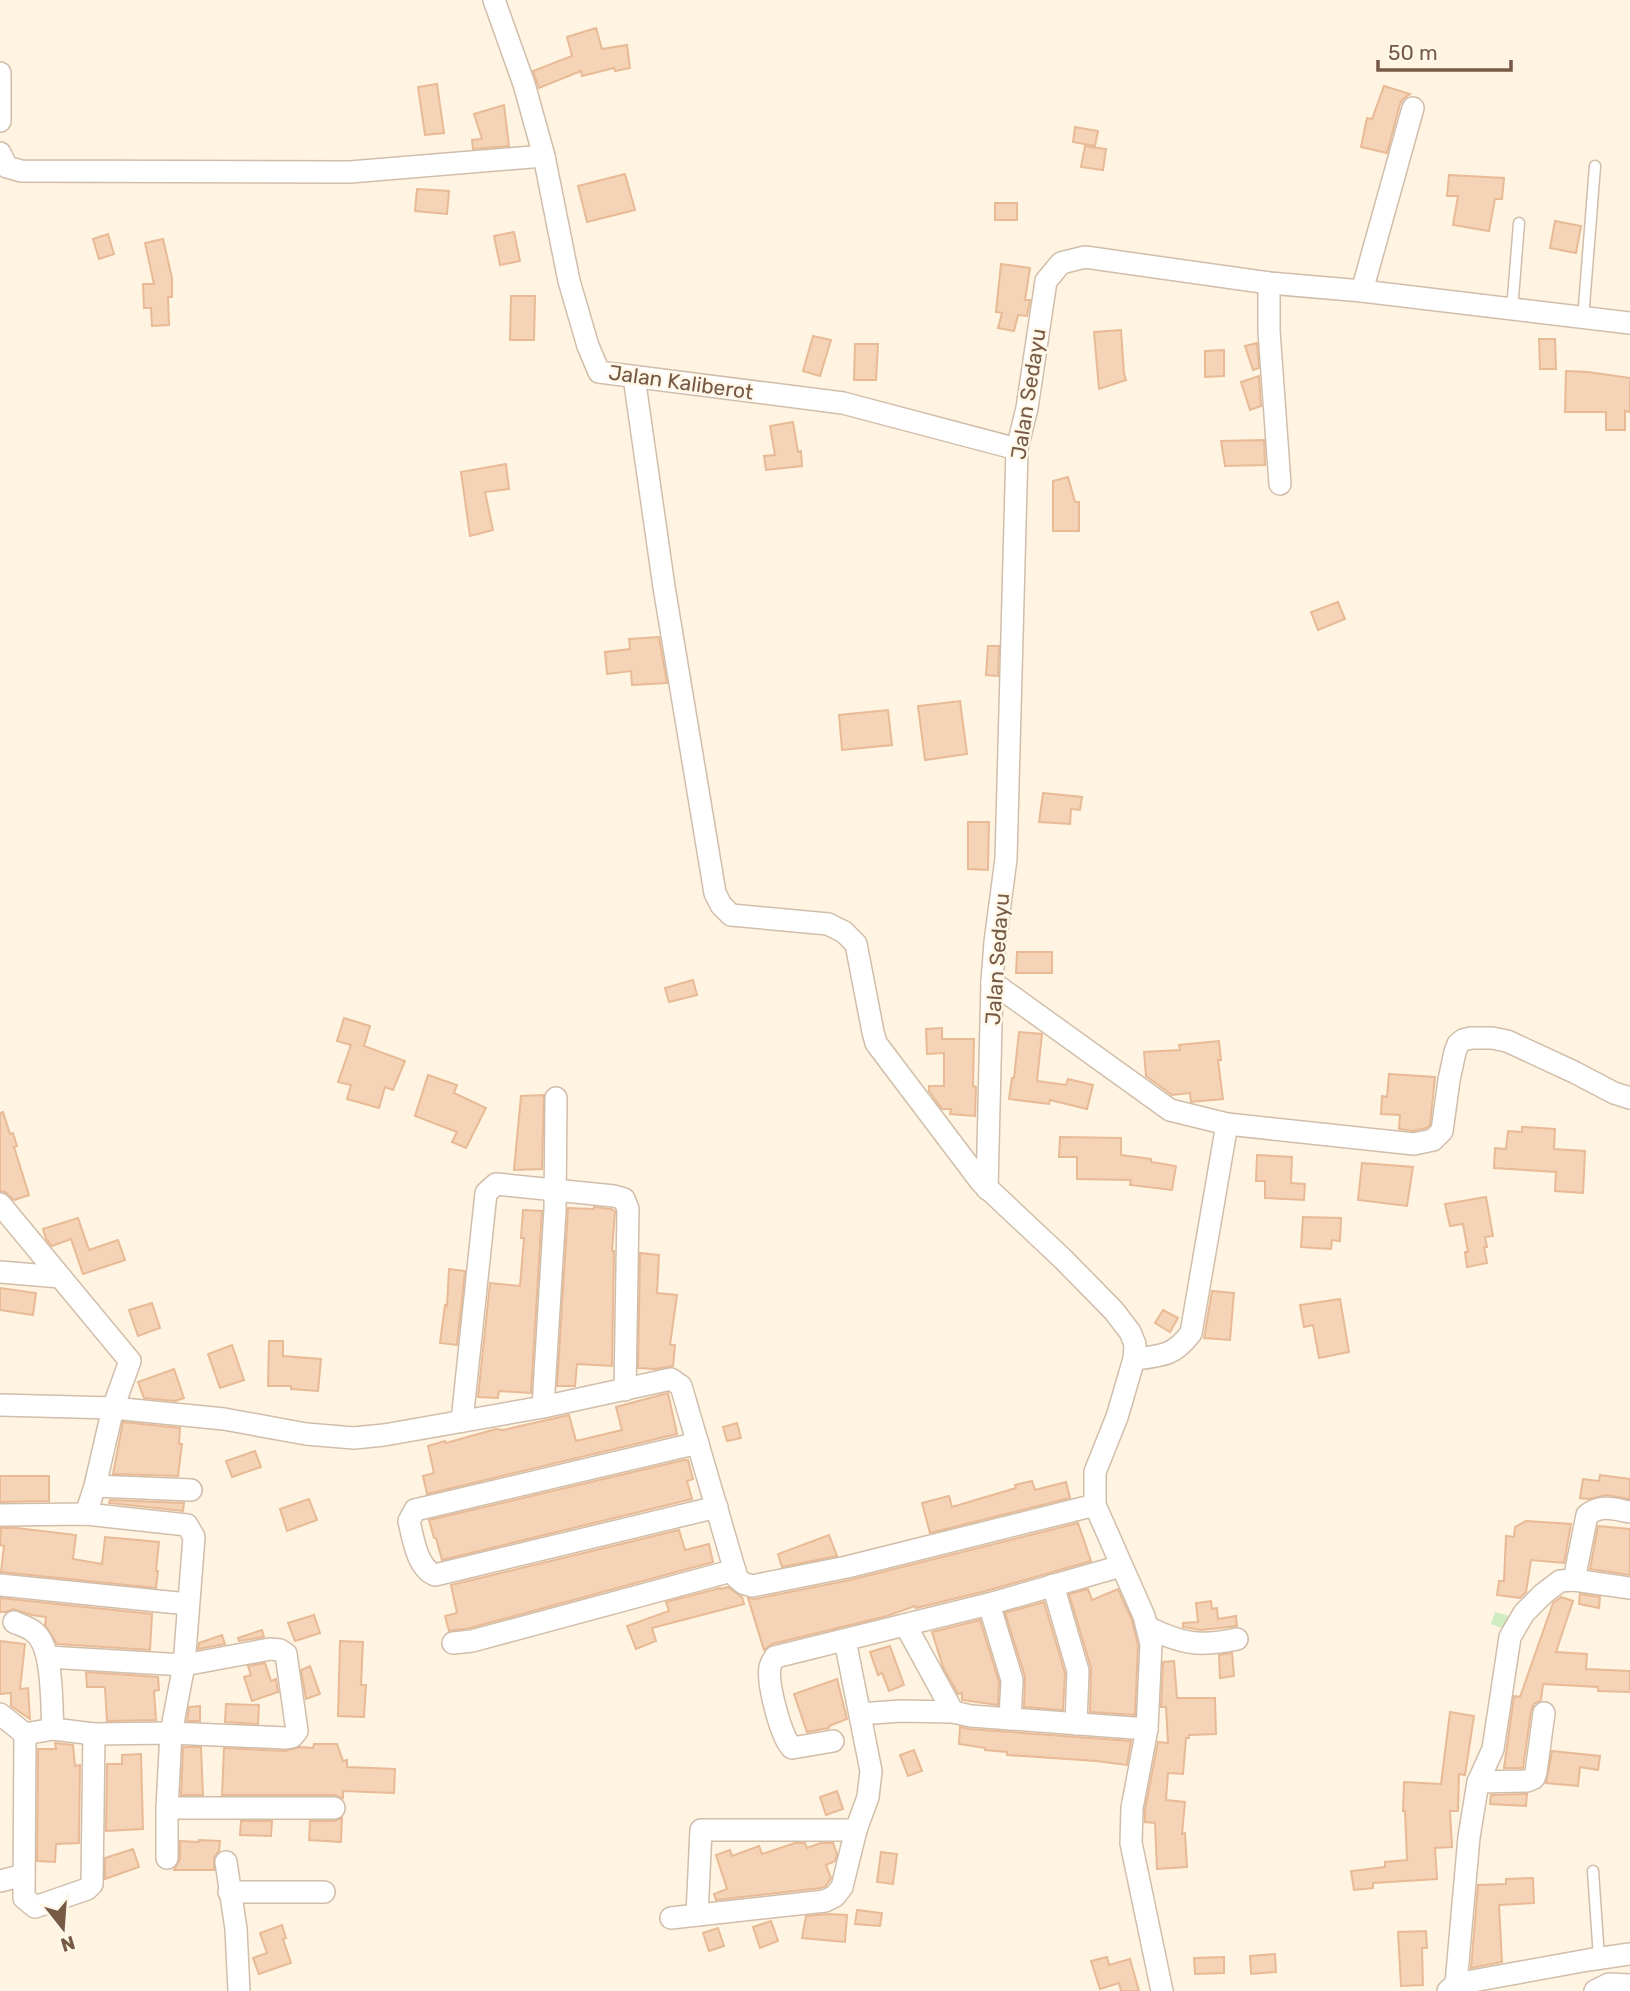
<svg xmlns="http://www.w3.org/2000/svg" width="1630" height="1991" font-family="Rubik,sans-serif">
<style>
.green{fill:#ceecbf}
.building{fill:#f4d3b7;stroke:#e8ba96;stroke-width:2}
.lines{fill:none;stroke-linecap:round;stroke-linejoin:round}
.lane-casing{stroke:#d1beaa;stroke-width:13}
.street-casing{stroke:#d1beaa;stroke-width:24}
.lane{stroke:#fff;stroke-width:10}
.street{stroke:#fff;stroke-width:21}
.labels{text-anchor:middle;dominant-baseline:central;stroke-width:5;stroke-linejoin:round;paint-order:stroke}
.street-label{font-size:21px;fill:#765a46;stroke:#fff7e8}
</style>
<rect width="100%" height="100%" fill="#fef4e1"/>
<path class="green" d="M1495,1612l14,4 -4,13 -14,-5z"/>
<g class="building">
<path d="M596,28l6,21 25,-4 3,23 -15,3 -1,-3 -32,8 -1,-5 -42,17 -6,-17 39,-15 -5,-19z"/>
<path d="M437,84l7,49 -19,2 -7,-48z"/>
<path d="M1384,86l26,8 -7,5 -3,5 -13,49 -26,-6 6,-29 5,1z"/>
<path d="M504,105l5,41 -36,3 -1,-9 10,-1 -8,-25z"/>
<path d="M1075,127l23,4 -3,15 -22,-4z"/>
<path d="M1085,146l21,3 -3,21 -22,-3z"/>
<path d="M625,174l10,36 -48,12 -9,-36z"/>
<path d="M1449,175l55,3 -2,21h-7l-6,32 -36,-6 5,-29h-11z"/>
<path d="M417,189l32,2 -2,23 -32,-3z"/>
<rect x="995" y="203" width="22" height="17"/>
<path d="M1555,221l26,5 -5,27 -26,-5z"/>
<path d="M514,232l6,29 -20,4 -6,-29z"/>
<path d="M108,234l6,20 -15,5 -6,-20z"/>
<path d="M163,239l9,39v19h-4l1,28 -17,1 -1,-18h-7l-1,-24h11l-9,-41z"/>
<path d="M1001,264l29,4 -5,32h5l-3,16 -9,-1 -4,16 -16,-3 4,-15 -6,-1z"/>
<path d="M511,296h24l-1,44h-24z"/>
<path d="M1121,330l3,43 2,7 -27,9 -5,-57z"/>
<path d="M813,336l18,4 -11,36 -17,-5z"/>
<path d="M1539,339h16l1,30h-16z"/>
<path d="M1257,343l2,25 -6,2 -8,-24z"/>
<path d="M855,344h23l-2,36h-22z"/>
<path d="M1224,350v26l-19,1v-26z"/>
<path d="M1566,371l22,1 42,6v34l-5,-1v19h-19v-18h-41z"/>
<path d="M1259,376l2,30 -11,4 -9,-28z"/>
<path d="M793,422l5,30 3,-1 1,15 -36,4 -2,-14 11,-1 -5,-29z"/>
<path d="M1264,440l1,25 -40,1 -4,-25z"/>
<path d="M506,464l3,25 -24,3 8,38 -23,6 -9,-64z"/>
<path d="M1068,477l7,25h4v29h-26v-50z"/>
<path d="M1338,602l7,17 -27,11 -7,-18z"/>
<path d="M659,637l8,46 -35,2 -1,-14 -24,3 -2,-22 25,-3 -1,-10z"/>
<path d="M988,646h11l-1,30 -12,-1z"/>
<path d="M960,701l7,53 -42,6 -7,-54z"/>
<path d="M888,710l4,35 -50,5 -3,-35z"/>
<path d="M1043,793l39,4 -2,13 -9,-1 -1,15 -31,-2z"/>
<path d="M968,822h21l-1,48 -20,-1z"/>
<path d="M1017,952h35v21h-36z"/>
<path d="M693,980l4,15 -28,7 -4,-14z"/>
<path d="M344,1018l26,8 -6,20 41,15 -12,29 -8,-3 -6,21 -32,-9 4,-14 -13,-3 13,-37 -14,-4z"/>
<path d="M942,1028v11h32l-1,47 3,1 -1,29 -25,-2 1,-5h-9l-13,-18v-5h15v-33l-17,1 -1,-25z"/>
<path d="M1019,1032l23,2 -5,47 29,4 2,-6 25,6 -6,24 -37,-9 -1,4 -40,-5 3,-21h2z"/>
<path d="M1219,1041l2,19h-3l5,39 -32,3 -1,-9 -18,2 -26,-19 -2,-24 36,-2 -1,-5z"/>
<path d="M1389,1074l46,3 -5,48 -4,3 -13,3 -14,-2 1,-14 -19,-1 1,-18 5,1z"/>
<path d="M428,1075l29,10 -3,8 32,15 -20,40 -14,-6 5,-10 -42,-16z"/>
<path d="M544,1095l-2,74 -28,1 7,-74z"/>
<path d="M3,1112l7,22 3,-1 4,13 -3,1 15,48 -15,5 -9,-8 -5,-1v-78z"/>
<path d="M1522,1127l33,2 -1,20 31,2 -2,42 -28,-2 1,-19 -62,-4 1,-20 11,1 2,-18 14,1z"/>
<path d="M1060,1137l61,1v17l30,4v3l25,4 -4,24 -42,-5 1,-5 -54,-1v-22h-18z"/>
<path d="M1257,1155l35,2 -1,26 14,1 -1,16 -39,-2v-17h-9z"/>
<path d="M1362,1163l51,4 -6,39 -49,-6z"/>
<path d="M1486,1197l7,39 -8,1 2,10h-3l3,16 -20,4 -2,-15h3l-5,-28 -13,2 -5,-22z"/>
<path d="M594,1207l17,2 4,2 -3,40h2l-2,115 -35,-2 -2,22h-18l11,-178 26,1z"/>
<path d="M523,1210l19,1 -11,182 -32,-2 -1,7 -20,-1 12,-114 30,3 4,-48h-3z"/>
<path d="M1303,1217l38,1 -1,23 -8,-1 -1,9 -30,-2z"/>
<path d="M78,1218l11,32 29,-10 7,20 -42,14 -12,-35 -19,7 -6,-7 -3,-10z"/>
<path d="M640,1253l19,2 -2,38 20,2 -7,50h5l-2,21 -18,3 -17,-1z"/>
<path d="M449,1269l16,2 -8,74 -17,-2 5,-38 2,1z"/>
<path d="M0,1288l36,5 -3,22 -33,-5z"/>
<path d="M1212,1291l22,2 -4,47 -26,-2z"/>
<path d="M1340,1299l9,53 -30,6 -6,-33 -9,2 -4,-22z"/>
<path d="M152,1303l8,25 -22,8 -9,-26z"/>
<path d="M1163,1310l15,8 -8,14 -15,-9z"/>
<path d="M269,1341h14v15l38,3 -3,32 -27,-2v-3h-23z"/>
<path d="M232,1345l12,35 -24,8 -12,-34z"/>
<path d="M174,1369l10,29 -9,3 -31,-3 -6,-16z"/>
<path d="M668,1393l9,41 -250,60 -4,-18 11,-3 -6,-27 17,-5 1,2 50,-14 7,1 66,-15 7,26 46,-11 -6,-23z"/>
<path d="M123,1422l57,6 -1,16h3l-4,32 -65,-2z"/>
<path d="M737,1423l4,15 -14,3 -4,-14z"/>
<path d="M255,1451l6,16 -29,10 -6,-16z"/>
<path d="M684,1460h4l5,19 -6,2 5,18 -250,61 -6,-22h-2l-5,-18z"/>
<path d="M1600,1475l30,4v20l-23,-4 -18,4 -9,-1 3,-19 16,2z"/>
<path d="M0,1476h49v25l-49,1z"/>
<path d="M1032,1481l3,9 31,-8 4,16 -140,35 -8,-30 27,-7 3,11 64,-19 -1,-3z"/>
<path d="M309,1499l8,21 -30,11 -7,-22z"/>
<path d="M110,1500l74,3 -1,8 -74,-8z"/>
<path d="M1526,1521l45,3 -7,39 -33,-3 -5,32 -6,6 -23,-3 2,-14h5l2,-45 8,1 1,-10z"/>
<path d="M1078,1523l13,38 -105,30 -70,17 -1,-2 -28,10 -115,28 -8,6 -16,-52 7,1 95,-19z"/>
<path d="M1598,1526l32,3v46l-40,-6z"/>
<path d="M1,1528h16l59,7 -3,24 29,5 3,-27 54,5 -3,29h2l-2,17 -155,-16 3,-26 -4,-1z"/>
<path d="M679,1530l6,20 24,-6 4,18 -243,66 -21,3 -4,-15 12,-3 -6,-28z"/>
<path d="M829,1535l8,21 -55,11 -4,-13z"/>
<path d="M728,1587l14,10 2,7 -92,24 4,13 -20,8 -9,-23 42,-15 -3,-9 54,-14v1z"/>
<path d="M1088,1589l4,11 26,-11 14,31 6,25 -3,70 -45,-3 1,-44 -22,-74z"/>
<path d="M1580,1594l20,3 -1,11 -20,-4z"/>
<path d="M1561,1597l12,4 -17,51 31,2 -1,15 44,2v21l-32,-1v-4l-55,-3 -2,16 -7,4 -3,7 -8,57h-19l10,-72 6,1 33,-94z"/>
<path d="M0,1598l152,16 -2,36 -93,-6 -12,-19 1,-8 -14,-2 -19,-6 -7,3h-6z"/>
<path d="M1211,1601l1,8 5,-1 1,11 18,-3 1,10 -36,4 -18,-3v-4l15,-1 -2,-19z"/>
<path d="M1044,1602l21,71 -2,37 -39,-3 1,-30 -20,-64z"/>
<path d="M314,1615l6,18 -25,8 -7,-18z"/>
<path d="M980,1620l19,62 -1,23 -36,-5v-7l-4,1 -15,-27 -11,-35z"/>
<path d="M262,1630l2,7 -25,4 -1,-3z"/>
<path d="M222,1635l3,9 -27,5 1,-6z"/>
<path d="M0,1641l25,3 -5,45 8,-1 2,31 -19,-13v-13l-11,1z"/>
<path d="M340,1641l23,1 -2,43h5l-2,32 -26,-1z"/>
<path d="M890,1646l14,39 -15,6 -7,-18 -4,2 -8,-23z"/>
<path d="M1232,1653l2,23 -14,2 -1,-23z"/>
<path d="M1174,1661l3,37h38l1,36 -27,1v3h-3l-3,36 -15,-1 -2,27 19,2 -3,32 3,-1 2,34 -30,2 -2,-46 -10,-1v-13l13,-67 10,1 -2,-36h-5l2,-45z"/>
<path d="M265,1663l6,18 5,-2 2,13 -26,9 -8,-24 7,-2 -3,-9z"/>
<path d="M310,1666l10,28 -14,5 -5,-29z"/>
<path d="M86,1672l72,5 1,13 -5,1 2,29 -49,1 -2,-33 -1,-1h-17z"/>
<path d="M837,1679l10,40 -18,7v2l-22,4 -13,-38z"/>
<path d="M226,1704l33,1 -1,19 -33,-2z"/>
<path d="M200,1706v15h-13l2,-14z"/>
<path d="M1450,1712l24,4 -9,59 -6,-1 -1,37h-8l2,36 -17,1 2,31 -64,4v5l-19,2 -3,-19 34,-4v-5l22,-2 -2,-49h-2l1,-29 37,2z"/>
<path d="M960,1727l10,2 161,12 -4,24 -31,-4 -89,-6v-3l-22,-2v-2l-26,-4z"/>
<path d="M55,1743l18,2 2,21 5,-1 -1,78 -23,1 -1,18 -18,-1 1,-112h18z"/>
<path d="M314,1744h23l6,17 4,-1v7l48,2 -1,24 -51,-2v7l-9,-3h-112l2,-47 61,3 15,-4 13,1z"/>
<path d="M183,1747h18l2,48h-22z"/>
<path d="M914,1750l8,21 -14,5 -8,-21z"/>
<path d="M1552,1751l48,5 -2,14 -18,-3 -2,19 -32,-3z"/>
<path d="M141,1754l2,75 -37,2 1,-67h15v-9z"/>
<path d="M837,1791l6,18 -17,6 -6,-18z"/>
<path d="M1527,1794l-1,12 -36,-2 1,-9z"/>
<path d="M342,1818l-1,24 -32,-2 1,-19h24z"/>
<path d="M241,1821h31l-1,15 -31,-1z"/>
<path d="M199,1840l21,1 -1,10 -5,7v12h-40l6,-11v-18l19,1z"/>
<path d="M795,1843h10l2,5 14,-5h12l4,11 -2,7 -9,4 5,13 -5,8 -5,2 -105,12 -2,-6 13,-5 -11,-34 14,-5 2,6 27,-10 3,8z"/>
<path d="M133,1849l6,18 -34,12v-21z"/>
<path d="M881,1852l16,2 -4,30 -16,-2z"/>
<path d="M1533,1878l1,25 -35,2 3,57 -31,6 7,-83 28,-1v-5z"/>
<path d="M857,1910l25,3 -2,13 -25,-2z"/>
<path d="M828,1914l19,1 -2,27 -43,-4 4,-22z"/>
<path d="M771,1921l7,20 -18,7 -7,-21z"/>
<path d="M282,1925l4,13 -3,1 8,24 -32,11 -6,-16 14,-5 -7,-20z"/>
<path d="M718,1928l6,18 -15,5 -6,-18z"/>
<path d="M1426,1931l1,17h-5l1,37 -22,1 -3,-54z"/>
<path d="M1275,1954l1,18 -25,2 -1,-18z"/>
<path d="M1107,1957l2,8 21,-6 9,32h-18l-2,-8 -19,6 -9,-28z"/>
<path d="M1224,1957v16l-29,1 -1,-16z"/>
</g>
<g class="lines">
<g class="lane-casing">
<g id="lane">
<path d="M1512,310l7,-87"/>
<path d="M1583,319l12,-153"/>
<path d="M1593,1871l6,87"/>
</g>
</g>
<g class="street-casing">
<g id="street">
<path d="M494,0l30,84 20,72 25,125 19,65 11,26 244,31 174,46"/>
<path d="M0,73v48"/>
<path d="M0,153l7,14 14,4 329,1 194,-16"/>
<path d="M1269,283v48l11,153"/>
<path d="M1362,291l51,-183"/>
<path d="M634,377l30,210 51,306 6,12 10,10 97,9 16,8 12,12 17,88 3,11 6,8 99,131 82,77 51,52 16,21 5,12 -1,15 -17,58 -22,55v33l49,111 7,28 -4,85 -15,79 -1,35 31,148"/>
<path d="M992,982l178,128 57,14 187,20 19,-4 9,-9 7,-51 6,-28 3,-8 5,-4 8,-2h21l15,3 67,31 40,21 16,5"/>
<path d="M987,1189l5,-207 3,-40 11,-83 11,-410 10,-41 19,-127 15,-18 24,-6 184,26 93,8 268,32"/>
<path d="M0,1204l130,157 -17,47 -18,78 -9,28"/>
<path d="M0,1272l60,5"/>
<path d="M1134,1359c27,-3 40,-3 57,-26l36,-209"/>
<path d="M0,1405l113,3 111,11 82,15 48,4 30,-3 159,-28 128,-28 10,7 56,192 6,5 9,3 95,-19 248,-62"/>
<path d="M543,1407l12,-197 1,-112"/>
<path d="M462,1421l24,-228 10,-9 118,12 10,3 4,10 -3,181"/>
<path d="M698,1443l-283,67 -6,11c4,17 8,47 26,54l282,-68"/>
<path d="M95,1486l96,4"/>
<path d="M0,1515l86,-1 101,11 7,12 -10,128 -13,68 -4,75v50"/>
<path d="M1574,1580l13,-65c15,-11 26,-6 43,-3"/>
<path d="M0,1585l188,19"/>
<path d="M1053,1585l25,86 -2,53"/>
<path d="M989,1604l23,76 -2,39"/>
<path d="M14,1622c6,3 15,5 20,10 20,15 17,73 19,97l41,5 77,-1 115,5 6,-1 5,-6 -11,-77 -6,-4 -10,-1 -86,16 -136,-8"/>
<path d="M906,1626l47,86 18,4 176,13"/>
<path d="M1147,1627c35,17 52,20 90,12"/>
<path d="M453,1643l19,-2 263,-71"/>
<path d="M0,1714l25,20"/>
<path d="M860,1714l40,-3 53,1"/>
<path d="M53,1729l-28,5 -1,164 11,9 52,-18 5,-5 2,-150"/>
<path d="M833,1741l-41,7c-11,-10 -25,-65 -22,-81 1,-5 3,-6 5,-10l214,-53 132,-38"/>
<path d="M1478,1782l49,-1 7,-3 2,-6 8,-59"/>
<path d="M167,1808h167"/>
<path d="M226,1862l10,67 3,62"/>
<path d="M0,1881l24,-6"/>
<path d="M229,1892h95"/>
<path d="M697,1915l4,-85h155"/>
<path d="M671,1918l154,-17 10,-5 7,-9 14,-57 12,-33 3,-26 -26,-131"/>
<path d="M1456,1984l13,-147 9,-55 15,-33 17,-112 14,-24 19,-19 17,-13 14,-1 56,8"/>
<path d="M1448,1991l8,-7 132,-24 42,-6"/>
<path d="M1595,1991l14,-7 21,1"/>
</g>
</g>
<use href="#lane" class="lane"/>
<use href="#street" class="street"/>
</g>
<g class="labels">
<g class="street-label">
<text transform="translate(681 382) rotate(8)">Jalan Kaliberot</text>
<text transform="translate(1028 394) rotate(-81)">Jalan Sedayu</text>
<text transform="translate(997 959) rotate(-86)">Jalan Sedayu</text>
</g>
</g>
<g transform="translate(63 1928) rotate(163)" stroke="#fff7e8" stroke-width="5" paint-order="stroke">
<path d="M0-5L12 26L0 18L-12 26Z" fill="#765a46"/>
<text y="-10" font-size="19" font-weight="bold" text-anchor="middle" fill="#765a46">N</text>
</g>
<path d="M1378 60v10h133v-10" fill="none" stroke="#765a46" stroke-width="3.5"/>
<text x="1388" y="60" font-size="21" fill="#765a46" stroke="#fff7e8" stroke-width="5" paint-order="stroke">50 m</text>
</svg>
